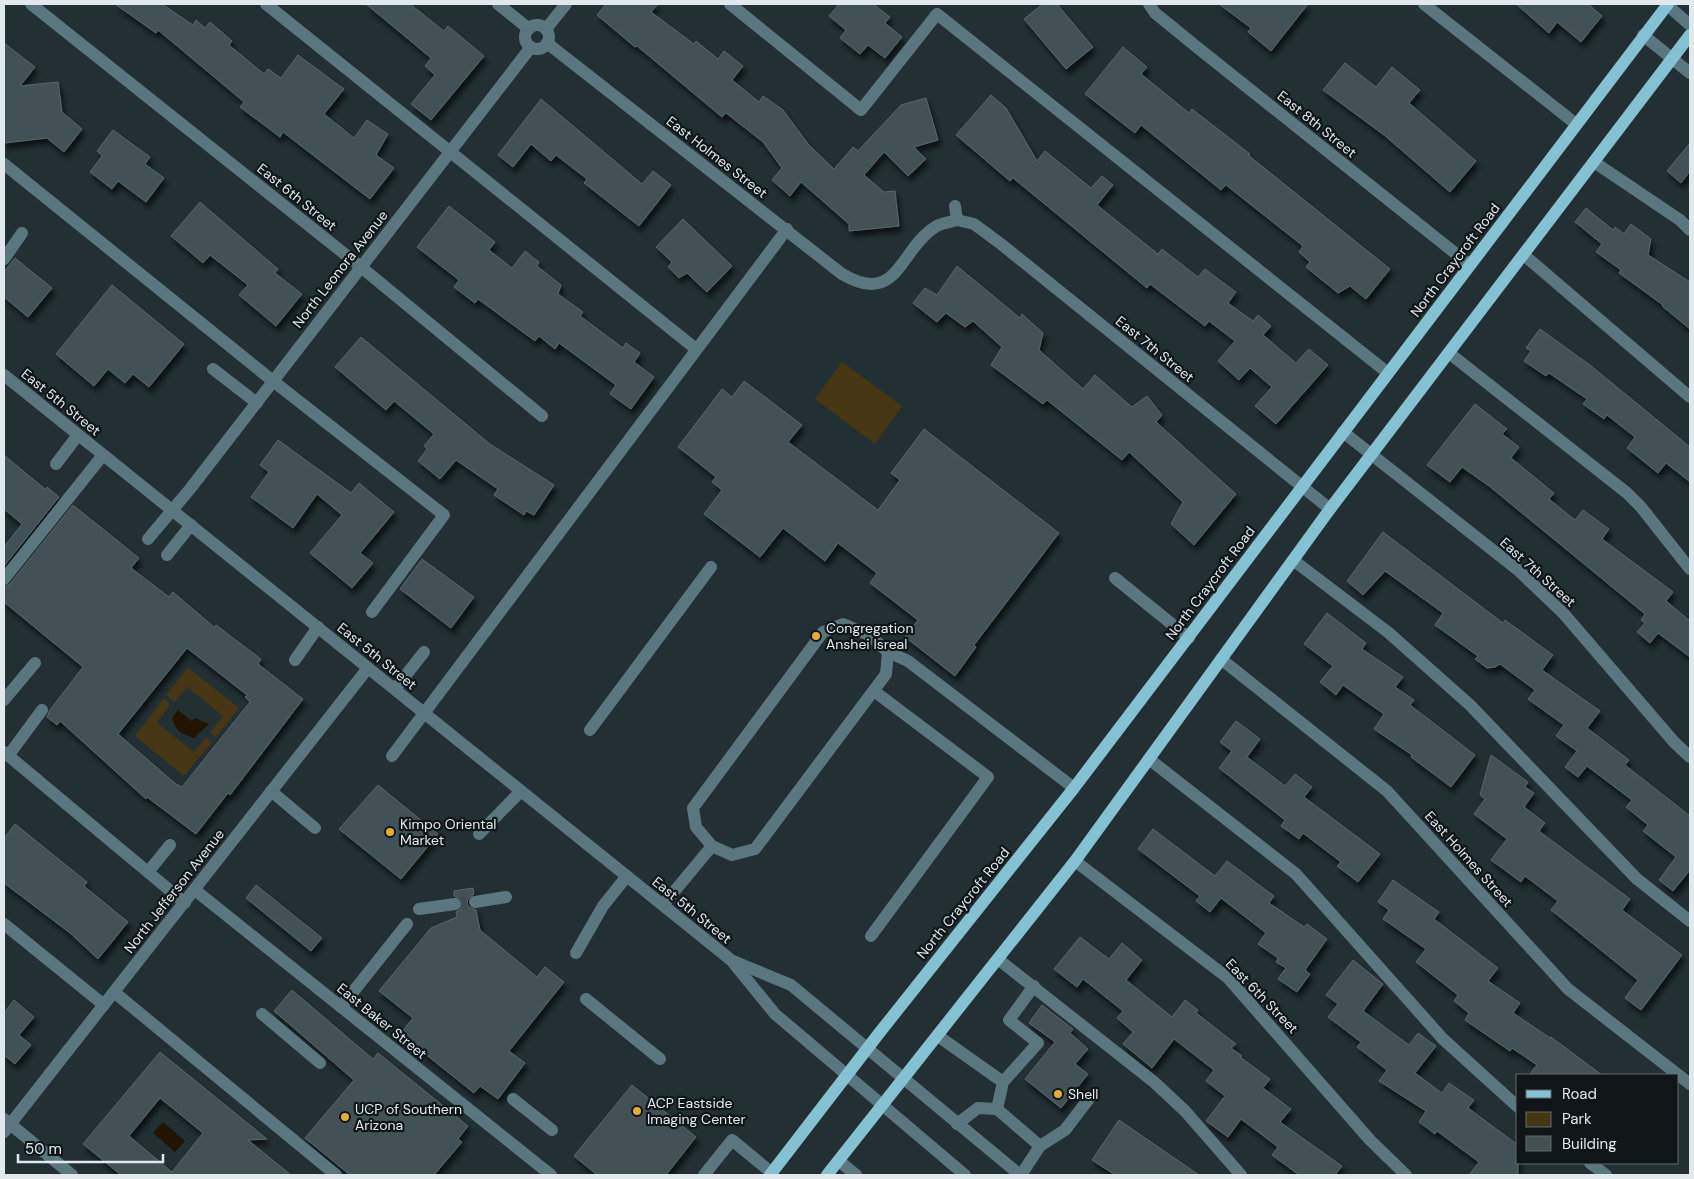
<svg xmlns="http://www.w3.org/2000/svg" width="1694" height="1179" font-family="'DM Sans',sans-serif">
<style>
.green{fill:#473613}
.water{fill:#211400}
.building{fill:#435155;stroke:#58676b;fill-rule:evenodd;filter:url(#shadow)}
.lines{fill:none;stroke-linecap:round;stroke-linejoin:round}
.minor-tunnel{stroke:#3f4b4f;stroke-width:12;stroke-dasharray:12 6;stroke-linecap:butt}
.minor{stroke:#5a777f;stroke-width:12}
.major{stroke:#84c1d2;stroke-width:12}
.poi-dot{fill:#e4ae35;stroke:#101618;stroke-width:2}
.labels{text-anchor:middle;dominant-baseline:central;stroke-width:4.5;stroke-linejoin:round;paint-order:stroke}
.street-label{font-size:14px;fill:#e1e9ec;stroke:#101618}
.poi-label{font-size:14px;fill:#e1e9ec;stroke:#101618;text-anchor:start}
</style>
<defs>
<filter id="shadow"><feDropShadow dx="3" dy="5.5" stdDeviation="2.5" flood-color="#0009"/></filter>
</defs>
<rect width="100%" height="100%" fill="#222f33"/>
<g class="green">
<path d="M842,362l60,44 -27,38 -60,-45z"/>
<path d="M188,668l51,40 -23,29 -6,-4 13,-17 -36,-29 -12,15 -9,-7z"/>
<path d="M164,698l6,6 -13,19 37,29 12,-15 6,5 -28,34 -49,-40z"/>
</g>
<g class="water">
<path d="M178,710l14,11 3,-3 14,6 -15,14c-13,-4 -18,-7 -22,-20z"/>
<path d="M163,1122l22,19 -10,11 -22,-19z"/>
</g>
<g class="building">
<path d="M115,4h47l31,21 3,-5 9,8 5,-6 22,19 -3,4 35,29 4,-5 13,9 17,-23 46,34 -20,25 30,24 13,-18 21,14 -12,21 18,13 -24,31 -87,-67 -3,5 -40,-30 4,-5 -86,-72 -2,3z"/>
<path d="M366,4h44l34,27 4,-5 36,30 -53,64 -20,-16 24,-29 -10,-9 6,-8z"/>
<path d="M606,4h52l-7,8 43,32 2,-3 22,18 6,-8 19,15 -11,14 27,22 4,-6 20,14 26,35 25,24 19,-22 5,4 43,-46 25,-7 12,42 -24,7 12,12 -18,17 -24,-24 -20,23 20,17 11,-1 4,35 -50,5v-7l-48,-42 -11,14 -18,-16 10,-12 -19,-26 -37,-29 -4,4 -85,-71 -2,1 -38,-32z"/>
<path d="M839,4h34l17,13 -5,6 17,14 -17,21 -17,-13 -8,9 -20,-16 6,-8 -17,-14z"/>
<path d="M1043,4h14l36,43 -27,22 -42,-50z"/>
<path d="M1219,4h89l-37,47 -23,-19 3,-4z"/>
<path d="M1516,4h72l14,12 -21,26 -24,-20 -8,11z"/>
<path d="M4,43l31,24 -15,19 38,-4 4,30 20,17 -18,23 -17,-14 -43,5z"/>
<path d="M1123,47l24,20 -6,7 48,39 3,-4 58,45 -2,1 142,114 -24,30 -16,-13 -12,7 -32,-26 4,-5 -11,-10 4,-6 -77,-61 -5,5 -80,-65 -6,8 -50,-39z"/>
<path d="M1345,63l31,24 16,-20 28,23 -11,13 67,58 -26,31 -66,-57 -61,-45z"/>
<path d="M991,95l15,13 31,53 8,-10 46,37 11,-12 11,9 -16,20 61,49 4,-5 36,28 7,-8 31,23 -8,11 25,18 5,-6 13,11 -8,9 33,28 13,-14 19,16 -52,59 -21,-18 17,-19 -22,-19 -11,12 -21,-19 17,-20 -26,-20 -4,5 -55,-42 -3,4 -134,-110 -3,3 -54,-46z"/>
<path d="M541,99l101,85 11,-13 18,14 -32,41 -55,-43 3,-4 -31,-24 -5,6 -20,-17 -18,23 -15,-12z"/>
<path d="M113,130l37,27 -5,7 19,14 -18,24 -28,-21 -6,8 -22,-17 12,-16 -5,-5z"/>
<path d="M1690,143v28l-9,12 -14,-12z"/>
<path d="M200,202l78,67 -3,4 27,21 -26,32 -37,-31 9,-10 -38,-30 -7,8 -32,-27z"/>
<path d="M449,206l46,36 -6,8 23,18 13,-17 14,11 -2,4 24,19 -3,9 25,18 -3,4 43,32 3,-5 14,10 -6,9 20,15 -23,32 -21,-15 6,-9 -57,-42 -4,6 -16,-13 -4,5 -57,-42 -3,4 -21,-16 5,-7 -42,-33z"/>
<path d="M1586,208l27,22 2,-3 9,7 7,-10 20,15 -3,16 42,27v47l-28,-23 1,-1 -44,-32 2,-3 -25,-18 6,-8 -27,-22z"/>
<path d="M683,219l49,47 -25,26 -20,-19 -8,5 -11,-11 4,-5 -16,-15z"/>
<path d="M15,258l37,30 -24,29 -24,-20v-25z"/>
<path d="M957,266l63,52 2,-4 21,19 -4,17 44,39 12,-14 37,32 15,-11 15,19 -6,7 80,72 -42,51 -23,-21 12,-22 -54,-50 -7,8 -75,-60 -4,4 -52,-39 11,-18 -29,-26 -8,6 -19,-14 -9,9 -24,-19 12,-15 12,7z"/>
<path d="M112,285l72,59 -35,43 -16,-13 -8,9 -17,-14 -14,17 -38,-32z"/>
<path d="M1540,329l50,36 100,82v35l-24,-19 -8,10 -31,-25 8,-11 -28,-22 -3,4 -21,-15 4,-5 -38,-26 -3,3 -22,-15 7,-10 -5,-3z"/>
<path d="M361,337l129,107 64,41 -20,30 -8,-4 -2,4 -30,-20 4,-6 -42,-29 -16,19 -22,-18 9,-12 -3,-3 10,-12 -40,-33 -8,9 -51,-43z"/>
<path d="M744,381l58,44 -14,17 90,68 22,-30 -9,-7 33,-44 135,104 -85,112 2,2 -21,29 -50,-39 13,-17 -48,-37 7,-10 -39,-30 -13,18 -42,-33 -23,29 -56,-43 18,-24 -10,-8 4,-5 -38,-30 44,-58 10,8z"/>
<path d="M1475,404l32,25 -5,5 17,13 -8,11 43,35 -5,6 26,21 8,-10 26,19 -7,10 71,53 -7,9 24,20v36l-32,-24 -8,10 -13,-11 8,-9 -4,-3 4,-6 -156,-128 -27,-19 -12,15 -23,-17z"/>
<path d="M278,440l73,53 8,-10 35,29 -34,41 13,10 -21,25 -42,-35 32,-38 -25,-21 -24,34 -42,-31 18,-25 -9,-7z"/>
<path d="M4,455l41,34 2,-2 12,10 -55,69v-19l18,-23 -18,-15z"/>
<path d="M73,505l66,53 -8,10 38,29 4,-5 41,35 2,-2 45,34 -3,5 45,35 -73,96 -2,-2 -32,41 -49,-37 -1,2 -86,-78 -3,4 -10,-8 3,-7 33,-43 -79,-65v-15l6,-3zM187,648l60,47 -2,2 5,5 -68,85 -6,-3 -58,-50z"/>
<path d="M1383,532l120,91 2,-3 48,35 -11,15 58,41 -13,17 42,32 -4,5 65,51v54l-17,21 -14,-11 17,-23 -33,-26 5,-6 -22,-18 6,-7 -45,-34 -9,11 -13,-10 12,-16 -21,-15 8,-11 -36,-26 7,-9 -35,-26 -5,3 -8,1 -12,-9 3,-3 -43,-31 8,-12 -58,-42 -22,24 -16,-14z"/>
<path d="M422,559l52,38 -23,31 -51,-39z"/>
<path d="M1327,613l39,30 -4,6 41,28 -8,10 19,13 -4,5 65,50 -24,32 -40,-30 1,-2 -38,-26 10,-15 -41,-29 -7,10 -16,-13 13,-16 -29,-22z"/>
<path d="M1236,721l24,18 -13,18 38,29 10,-12 17,13 -8,10 76,57 -22,28 -21,-16 4,-4 -38,-29 -4,6 -18,-13 4,-6 -66,-52 13,-17 -12,-9z"/>
<path d="M1491,755l37,27 -3,5 9,6 -10,14 21,16 -6,8 91,68 -8,11 60,45 -41,55 -16,-12 13,-18 -87,-70 7,-9 -33,-25 -4,6 -30,-22 16,-21 -33,-25 11,-15 -5,-4z"/>
<path d="M378,785l60,49 -37,45 -62,-50z"/>
<path d="M15,824l72,58 -3,4 44,36 -30,37 -28,-26 -66,-50v-45z"/>
<path d="M1153,829l62,47 12,-15 47,35 -5,7 35,24 3,-3 20,15 -22,31 5,4 -13,18 -19,-13 8,-11 -10,-6 2,-4 -20,-14 8,-11 -45,-35 -11,14 -14,-11 4,-5 -62,-47z"/>
<path d="M1393,880l46,32 -5,7 64,49 -10,13 32,22 -7,10 37,25 1,-1 51,38h-73l8,-10 -25,-17 -2,3 -45,-31 4,-7 -15,-12 4,-6 -42,-33 10,-13 -43,-30 6,-9 -11,-8z"/>
<path d="M256,885l66,53 -11,13 -65,-53z"/>
<path d="M473,888l1,6 -6,5 -1,5 2,3 7,3 4,20 57,47 8,-10 19,15 -55,69 16,12 -27,36 -18,-13 -6,7 -74,-59 13,-16 -34,-27 52,-63 26,-11 -1,-5 4,-2 3,-7 -2,-4 -7,-3v-5z"/>
<path d="M1080,937l29,22 13,-16 20,17 -16,20 46,37 13,-17 13,10 -2,3 40,31 -5,4 11,8 -2,1 30,22 -7,9 28,21 -11,13 62,44 -7,9h-36l-27,-20 6,-8 -37,-28 -13,18 -22,-16 19,-25 -19,-15 8,-11 -40,-31 -22,29 -29,-24 10,-12 -16,-14 6,-7 -40,-32 -6,8 -23,-18z"/>
<path d="M1353,960l30,24 -20,27 46,34 9,-12 18,13 -21,27 27,20 7,-10 25,17 -6,8 50,37v30h-49l10,-13 -42,-31 -2,3 -16,-12 7,-11 -47,-30 8,-11 -30,-23 4,-5 -33,-25 10,-13 -12,-9z"/>
<path d="M292,990l81,69 5,-6 90,73 -10,13 4,3 -28,33h-84l-45,-37 49,-58 -80,-69z"/>
<path d="M14,1000l20,17 -15,18 12,10 -16,19 -11,-9v-42z"/>
<path d="M1042,1005l31,24 -3,4 18,16 -13,15 13,10 -27,34 -36,-29 30,-37 -26,-19z"/>
<path d="M160,1052l107,87 -19,1 43,35h-170l-38,-31zM160,1098l43,35 -31,39 -43,-36z"/>
<path d="M632,1085l64,52 -30,38h-69l-23,-19z"/>
<path d="M1119,1120l80,55h-84l-23,-15z"/>
</g>
<g class="lines">
<path class="minor-tunnel" d="M455,904l20,-2"/>
<g class="minor">
<path d="M31,4l330,263 181,149"/>
<path d="M266,4l430,345"/>
<path d="M498,4l31,25"/>
<path d="M730,4l131,106 76,-96 451,359"/>
<path d="M1149,4l6,9 43,35 272,217"/>
<path d="M1424,4l152,120"/>
<path d="M1666,4l24,21"/>
<circle cx="537" cy="37" r="12"/>
<path d="M546,29l20,-25"/>
<path d="M1643,35l47,38"/>
<path d="M547,43l295,231c56,33 57,-24 93,-47 6,-4 15,-5 22,-7l-2,-14"/>
<path d="M1594,162l86,58 10,10"/>
<path d="M4,164l269,217 171,134 -72,97"/>
<path d="M957,220l17,4 27,20 329,265"/>
<path d="M1524,255l166,142"/>
<path d="M4,259l18,-26"/>
<path d="M1449,353l178,140 14,14 49,62"/>
<path d="M213,369l44,34"/>
<path d="M4,375l727,585 44,54 190,161"/>
<path d="M1343,432l175,138 46,44 110,128 16,15"/>
<path d="M56,464l22,-29"/>
<path d="M148,539l42,-50 341,-442"/>
<path d="M167,555l24,-30"/>
<path d="M1293,560l96,73 81,72 167,174 53,42"/>
<path d="M1115,578l74,60"/>
<path d="M4,579l99,-124"/>
<path d="M843,624l26,11 19,17 -2,22 -131,175 -23,6 -20,-9 -16,-19 -3,-19 130,-176z"/>
<path d="M888,652l20,9 166,127"/>
<path d="M1221,659l166,132 181,198 122,95"/>
<path d="M295,660l23,-33"/>
<path d="M395,689l29,-37"/>
<path d="M4,700l31,-37"/>
<path d="M590,730l121,-163"/>
<path d="M4,752l181,151"/>
<path d="M8,756l34,-46"/>
<path d="M392,756l395,-527"/>
<path d="M1149,759l147,115 147,165 75,68"/>
<path d="M271,791l44,37"/>
<path d="M479,834l42,-43"/>
<path d="M1075,861l153,117 142,162 36,35"/>
<path d="M148,872l22,-27"/>
<path d="M195,890l356,285"/>
<path d="M475,902l31,-5"/>
<path d="M663,905l49,-59"/>
<path d="M419,909l36,-5"/>
<path d="M4,924l100,81"/>
<path d="M871,936l117,-159 -114,-86"/>
<path d="M576,953l27,-47 24,-30"/>
<path d="M999,960l155,122 31,29 56,64"/>
<path d="M733,961l58,24 229,190"/>
<path d="M114,992l222,183"/>
<path d="M586,999l74,60"/>
<path d="M341,1007l66,-83"/>
<path d="M262,1014l58,49"/>
<path d="M938,1036l65,46"/>
<path d="M513,1099l39,31"/>
<path d="M4,1119l68,56"/>
<path d="M957,1124l21,-16 19,1"/>
<path d="M4,1132l364,-464"/>
<path d="M1040,1146l25,-16 26,-34"/>
<path d="M839,1161l17,14"/>
<path d="M1590,1163l16,12"/>
<path d="M704,1175l28,-35 40,33"/>
<path d="M1021,1175l19,-29 -43,-37 6,-27 35,-39 -29,-23 25,-34"/>
</g>
<g class="major">
<path d="M770,1175l110,-143 194,-244 594,-784"/>
<path d="M827,1175l248,-314 255,-352 360,-474"/>
</g>
</g>
<g class="poi-dot">
<circle cx="816" cy="636" r="5"/>
<circle cx="390" cy="832" r="5"/>
<circle cx="1058" cy="1094" r="5"/>
<circle cx="637" cy="1111" r="5"/>
<circle cx="345" cy="1117" r="5"/>
</g>
<g class="labels">
<g class="street-label">
<text transform="translate(1317 124) rotate(39)">East 8th Street</text>
<text transform="translate(717 157) rotate(38)">East Holmes Street</text>
<text transform="translate(297 197) rotate(39)">East 6th Street</text>
<text transform="translate(1455 260) rotate(-53)">North Craycroft Road</text>
<text transform="translate(340 269) rotate(-52)">North Leonora Avenue</text>
<text transform="translate(1155 349) rotate(39)">East 7th Street</text>
<text transform="translate(61 402) rotate(39)">East 5th Street</text>
<text transform="translate(1538 572) rotate(42)">East 7th Street</text>
<text transform="translate(1210 583) rotate(-53)">North Craycroft Road</text>
<text transform="translate(377 656) rotate(39)">East 5th Street</text>
<text transform="translate(1469 859) rotate(48)">East Holmes Street</text>
<text transform="translate(174 891) rotate(-52)">North Jefferson Avenue</text>
<text transform="translate(963 903) rotate(-51)">North Craycroft Road</text>
<text transform="translate(692 910) rotate(39)">East 5th Street</text>
<text transform="translate(1262 996) rotate(46)">East 6th Street</text>
<text transform="translate(382 1021) rotate(39)">East Baker Street</text>
</g>
<g class="poi-label">
<text x="826" y="628">Congregation<tspan x="826" dy="16">Anshei Isreal</tspan></text>
<text x="400" y="824">Kimpo Oriental<tspan x="400" dy="16">Market</tspan></text>
<text x="1068" y="1094">Shell</text>
<text x="647" y="1103">ACP Eastside<tspan x="647" dy="16">Imaging Center</tspan></text>
<text x="355" y="1109">UCP of Southern<tspan x="355" dy="16">Arizona</tspan></text>
</g>
</g>
<rect width="1694" height="1179" fill="none" stroke="#e1e9ec" stroke-width="10"/>
<rect x="1516" y="1074" width="162" height="90" fill="#101618" stroke="#646a6d"/>
<rect x="1526" y="1090" width="25" height="8" fill="#84c1d2" stroke="#646a6d"/>
<text x="1562" y="1099" font-size="15" fill="#e1e9ec">Road</text>
<rect x="1526" y="1112" width="25" height="15" fill="#473613" stroke="#646a6d"/>
<text x="1562" y="1124" font-size="15" fill="#e1e9ec">Park</text>
<rect x="1526" y="1136" width="25" height="15" fill="#435155" stroke="#646a6d"/>
<text x="1562" y="1149" font-size="15" fill="#e1e9ec">Building</text>
<path d="M18 1154v8h145v-8" fill="none" stroke="#e1e9ec" stroke-width="2.5"/>
<text x="25" y="1154" font-size="15" fill="#e1e9ec" stroke="#101618" stroke-width="4" paint-order="stroke">50 m</text>
</svg>
